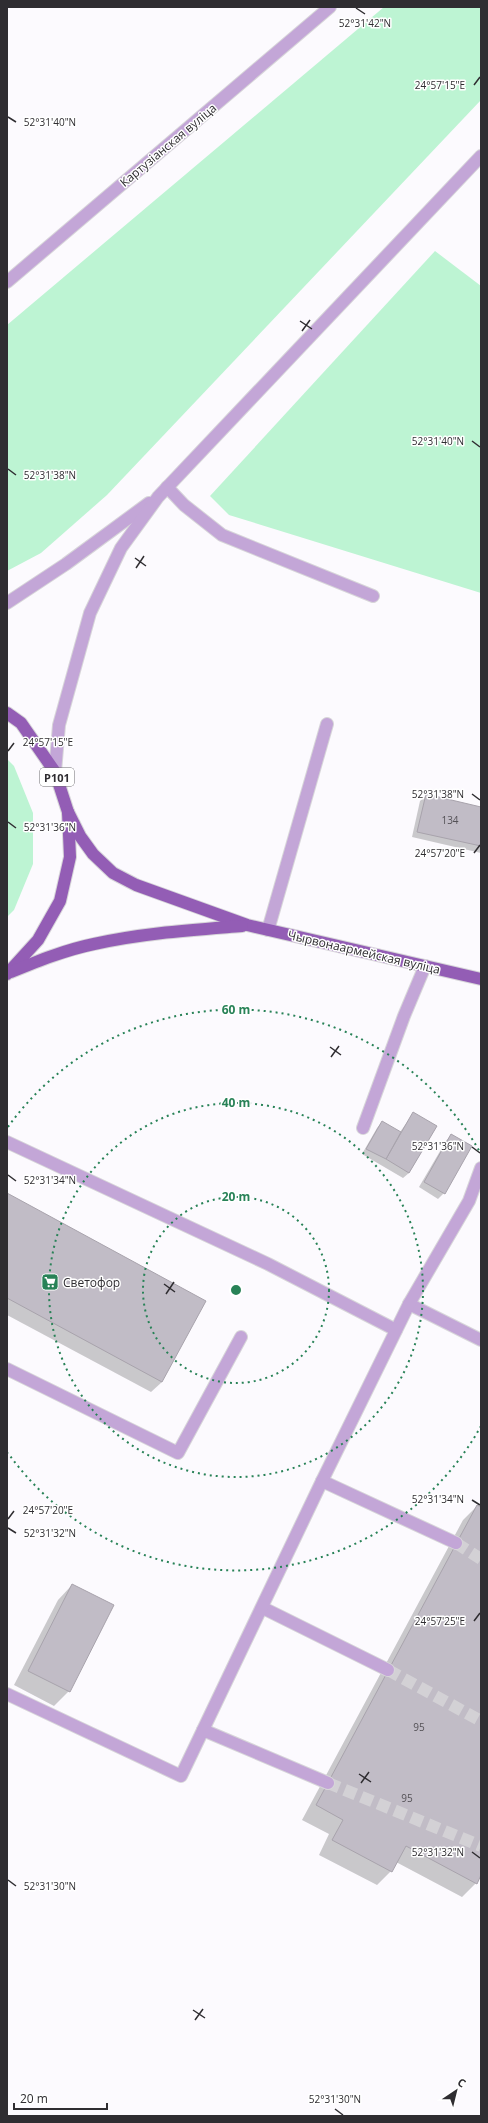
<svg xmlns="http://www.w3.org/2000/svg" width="488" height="2123" font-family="'Open Sans',sans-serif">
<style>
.green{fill:#bdf4d3}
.shadow{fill:#0003}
.building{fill:#c1bcc6;stroke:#a8a3ac}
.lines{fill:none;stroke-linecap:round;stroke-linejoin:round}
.minor-tunnel{stroke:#d3d1d5;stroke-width:12;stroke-dasharray:12 6;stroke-linecap:butt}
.minor-casing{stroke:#d7d5d9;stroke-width:14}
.major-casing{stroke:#d7d5d9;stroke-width:14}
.minor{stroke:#c3a6d7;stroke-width:12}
.major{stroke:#935db5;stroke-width:12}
.ticks{fill:none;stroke:#2f2d31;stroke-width:1.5}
.ring{fill:none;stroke:#288257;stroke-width:2;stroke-dasharray:2 4}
.labels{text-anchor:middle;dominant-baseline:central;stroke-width:3;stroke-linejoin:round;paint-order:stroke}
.number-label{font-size:10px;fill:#545156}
.shield{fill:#fff;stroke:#6d6c6f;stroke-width:1}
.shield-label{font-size:11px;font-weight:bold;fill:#2f2d31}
.street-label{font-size:12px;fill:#2f2d31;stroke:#fff}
.poi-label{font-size:12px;fill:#2f2d31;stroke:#fff;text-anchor:start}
.ticks-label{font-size:10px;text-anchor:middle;fill:#2f2d31;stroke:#fff;stroke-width:3;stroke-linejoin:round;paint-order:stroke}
.centre{fill:#288257;stroke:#fff;stroke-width:2}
.ring-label{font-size:12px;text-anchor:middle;font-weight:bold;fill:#288257;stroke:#fff;stroke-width:3;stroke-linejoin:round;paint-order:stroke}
</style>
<rect width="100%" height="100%" fill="#fcfafe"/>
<g class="green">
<path d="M384,7h97v93l-374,395 -66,58 -34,18v-246z"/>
<path d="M435,251l46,35v307l-252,-78 -19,-19z"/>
<path d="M7,759l7,7 19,47v51l-19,46 -7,7z"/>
</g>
<g class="shadow">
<path d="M426,796l55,12v45l-69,-16 8,-36z"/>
<path d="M413,1114l23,13 -27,46 -6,5 -41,-24 15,-26 5,-6 18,10z"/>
<path d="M451,1135l-7,58 -6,6 -19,-12 27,-46z"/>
<path d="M7,1195l155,187 -11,10 -144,-77z"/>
<path d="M477,1506l4,2v365l-5,10 -14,14 -66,-35 -5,9 -14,14 -58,-30 10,-21 -27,-14 161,-300z"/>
<path d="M72,1585l-3,106 -15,15 -40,-21 44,-85z"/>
</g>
<g class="building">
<path d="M426,794l55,13v39l-64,-14z"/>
<path d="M413,1112l24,14 -28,47 -23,-14z"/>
<path d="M382,1121l19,11 -15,27 -20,-10z"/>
<path d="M451,1134l21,12 -27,48 -21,-12z"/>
<path d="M7,1193l199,108 -44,81 -155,-84z"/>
<path d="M477,1505l4,2v368l-4,9 -71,-38 -14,26 -60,-32 11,-20 -27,-15z"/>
<path d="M72,1584l42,21 -44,87 -42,-21z"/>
</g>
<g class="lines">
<g class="minor-tunnel">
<path d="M456,1543l25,16"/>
<path d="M388,1670l93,51"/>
<path d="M328,1783l153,63"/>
</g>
<g class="minor-casing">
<g id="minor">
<path d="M7,282l323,-275"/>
<path d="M167,487l17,18 38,30 151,61"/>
<path d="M7,603l59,-39 83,-61"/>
<path d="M55,772l4,-47 31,-112 31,-65 37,-51 323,-341"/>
<path d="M268,930l59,-206"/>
<path d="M363,1128l41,-112 21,-50"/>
<path d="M7,1142l261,122 128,66"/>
<path d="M409,1304l72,36"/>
<path d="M7,1369l171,84 63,-116"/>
<path d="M322,1481l134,62"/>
<path d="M263,1608l125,62"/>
<path d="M7,1694l174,82 22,-46"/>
<path d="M328,1783l-125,-53 119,-249 87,-177 60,-103 12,-33"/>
</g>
</g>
<g class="major-casing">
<g id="major">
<path d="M7,713l14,10 34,49 13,40 2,45 -10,44 -22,39 -31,34"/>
<path d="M68,812l12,24 13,18 20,19 23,12 111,40 234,54"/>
<path d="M11,972c27,-11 54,-22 83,-28 49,-11 98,-14 148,-18"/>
</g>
</g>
<use href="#minor" class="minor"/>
<use href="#major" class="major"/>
</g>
<path class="ticks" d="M356,8l9,6M474,85l6,-8M8,117l8,5M300,321l12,8M302,331l8,-11M472,441l8,6M8,469l8,6M135,558l11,8M136,568l8,-12M8,751l6,-8M472,794l8,6M8,822l8,6M474,853l6,-8M330,1047l11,8M331,1057l8,-11M472,1147l8,6M8,1175l8,6M164,1284l11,8M166,1294l8,-12M472,1500l8,5M8,1519l6,-8M8,1528l8,5M474,1621l6,-8M359,1774l12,8M361,1783l8,-11M472,1852l8,6M8,1880l8,6M193,2010l12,8M195,2020l8,-11M335,2109l8,6"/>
<g class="ring">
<circle cx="236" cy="1290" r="93"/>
<circle cx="236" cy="1290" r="187"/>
<path d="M481 1426A280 280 0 0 1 8 1453M8 1127A280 280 0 0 1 481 1154"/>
</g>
<defs>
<g id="supermarket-square" transform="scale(0.9)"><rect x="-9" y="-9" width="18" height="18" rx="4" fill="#288257" stroke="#fff"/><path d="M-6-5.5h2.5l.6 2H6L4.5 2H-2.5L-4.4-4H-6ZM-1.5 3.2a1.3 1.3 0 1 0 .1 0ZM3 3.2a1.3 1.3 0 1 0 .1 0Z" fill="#fff"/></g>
</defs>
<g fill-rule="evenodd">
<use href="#supermarket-square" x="50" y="1282"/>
</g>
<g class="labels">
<g class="number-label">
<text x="450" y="820">134</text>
<text x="419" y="1727">95</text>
<text x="407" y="1798">95</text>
</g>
<rect class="shield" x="40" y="768" width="34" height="18" rx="3"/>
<g class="shield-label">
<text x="57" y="777">Р101</text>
</g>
<g class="street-label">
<text transform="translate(168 145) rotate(-40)">Картузіанская вуліца</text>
<text transform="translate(364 952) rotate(13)">Чырвонаармейская вуліца</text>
</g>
<g class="poi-label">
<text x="63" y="1282">Светофор</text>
</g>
</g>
<g class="ticks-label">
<text x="365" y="27">52°31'42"N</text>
<text x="440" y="89">24°57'15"E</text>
<text x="50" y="126">52°31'40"N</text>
<text x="438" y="445">52°31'40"N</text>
<text x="50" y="479">52°31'38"N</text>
<text x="48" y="746">24°57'15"E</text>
<text x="438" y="798">52°31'38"N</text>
<text x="50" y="831">52°31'36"N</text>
<text x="440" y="857">24°57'20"E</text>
<text x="438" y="1150">52°31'36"N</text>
<text x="50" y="1184">52°31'34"N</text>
<text x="438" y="1503">52°31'34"N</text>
<text x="48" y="1514">24°57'20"E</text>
<text x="50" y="1537">52°31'32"N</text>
<text x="440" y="1625">24°57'25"E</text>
<text x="438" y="1856">52°31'32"N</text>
<text x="50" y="1890">52°31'30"N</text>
<text x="335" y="2103">52°31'30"N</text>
</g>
<circle cx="236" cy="1290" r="6" class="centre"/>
<g class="ring-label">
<text x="236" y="1014">60 m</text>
<text x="236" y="1107">40 m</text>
<text x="236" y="1201">20 m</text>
</g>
<rect width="488" height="2123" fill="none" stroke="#2f2d31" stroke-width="16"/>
<g transform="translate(456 2091) rotate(35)" stroke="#ffffff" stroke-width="3" paint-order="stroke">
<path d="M0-3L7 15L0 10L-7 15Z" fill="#2f2d31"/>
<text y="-6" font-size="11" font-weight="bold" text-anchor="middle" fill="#2f2d31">С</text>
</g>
<path d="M14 2103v6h93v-6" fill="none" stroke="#2f2d31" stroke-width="2"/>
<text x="20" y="2103" font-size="12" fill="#2f2d31" stroke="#ffffff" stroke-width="3" paint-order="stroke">20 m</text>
</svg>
